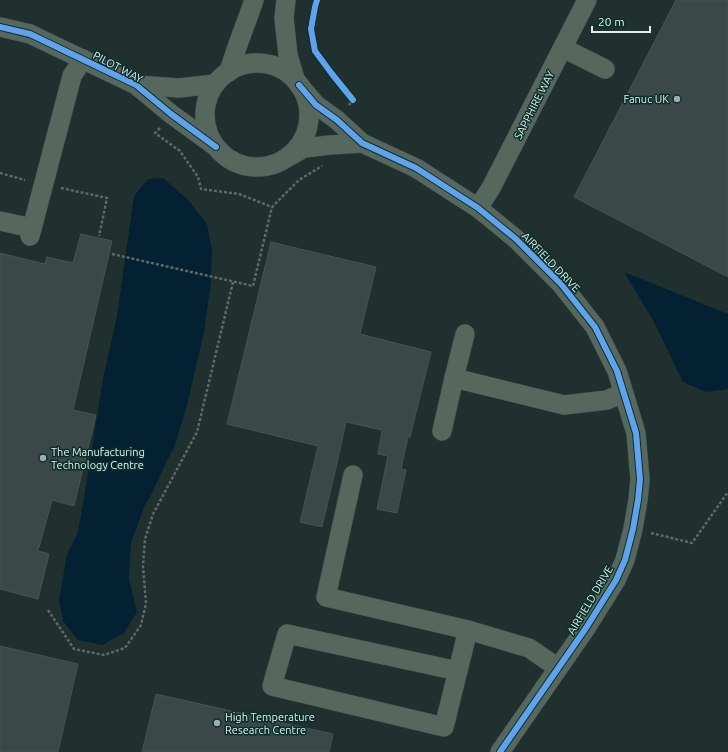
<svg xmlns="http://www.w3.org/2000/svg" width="728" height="752" font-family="Ubuntu,sans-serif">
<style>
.water{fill:#032133}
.building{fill:#3a4848;stroke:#455354}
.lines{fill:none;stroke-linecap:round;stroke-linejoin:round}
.minor-casing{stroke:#3f4d4c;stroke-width:20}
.path{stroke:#5b6a64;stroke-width:2.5;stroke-dasharray:3 2;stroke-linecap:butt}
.minor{stroke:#56675e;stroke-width:19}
.cycleway-casing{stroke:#0c2e2a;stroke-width:8}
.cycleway{stroke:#60a3ed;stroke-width:6}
.poi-dot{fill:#9cadab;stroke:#0c2e2a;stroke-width:1.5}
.labels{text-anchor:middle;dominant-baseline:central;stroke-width:3;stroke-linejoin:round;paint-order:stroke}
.street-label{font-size:11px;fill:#dff1ee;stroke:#0c2e2a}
.poi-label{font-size:11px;fill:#dff1ee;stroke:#0c2e2a;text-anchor:start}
</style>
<rect width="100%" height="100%" fill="#1f302e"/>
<g class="water">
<path d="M163,178l25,22 19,24 5,26 -1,32 -7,50 -17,73 -12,40 -11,22 -11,24 -9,16 -13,36 -2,36 8,33 -13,21 -22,12 -24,-5 -15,-19 -4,-21 8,-45 11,-23 5,-28 20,-125 14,-63 17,-120 14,-17z"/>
<path d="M624,272l104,42v75l-22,3 -23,-10 -29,-60z"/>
</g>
<g class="building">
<path d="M676,0h52v277l-154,-80z"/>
<path d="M81,234l31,7 -39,169 23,5 -22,91 -22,-6 -14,51 11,3 -11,45 -38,-10v-336l45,11 2,-7 26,6z"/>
<path d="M271,242l105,25 -16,67 71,18 -21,85h-2l-7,32 5,1 -9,43 -20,-4 11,-53 -10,-2 4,-24 -36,-8 -9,41 -15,64 -22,-5 18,-76 -91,-22z"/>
<path d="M0,646l78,18 -20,88h-58z"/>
<path d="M156,694l177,40 -4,18h-187z"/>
</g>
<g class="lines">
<g class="minor-casing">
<g id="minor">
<path d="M286,0l-2,18 4,37 7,24"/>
<path d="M0,27l30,7 106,51 35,29 44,32"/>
<path d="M563,48l42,21"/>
<circle cx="257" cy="115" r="52"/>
<path d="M229,72c7,-25 17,-48 25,-72"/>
<path d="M136,85l43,3 36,-4"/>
<path d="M299,85l17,20 21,15 25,23 54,25 62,40 38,31 45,45 34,43 22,44 19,62 4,46 -2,21 -5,29 -8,31 -9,20 -30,48 -86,124"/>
<path d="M290,156l14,-8 26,-3 32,-2"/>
<path d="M478,208l13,-20 96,-188"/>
<path d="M0,221l32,7"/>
<path d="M30,236l42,-160 11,-17"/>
<path d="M454,378l11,-44"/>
<path d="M442,431l12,-53 110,27 43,-5 16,-7"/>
<path d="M353,475l-27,122 142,33 61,18 29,20"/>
<path d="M458,671l-171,-37 -15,52 172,41 24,-97"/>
</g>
</g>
<g class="path">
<path d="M349,105l4,-5"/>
<path d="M160,128l-5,5 25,18 18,26 3,12 38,5 33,13 27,-27 23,-14"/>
<path d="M0,173l25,7"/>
<path d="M61,188l46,10 -8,38"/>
<path d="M112,254l141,32 19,-79"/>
<path d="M651,533l41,10 36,-51"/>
<path d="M48,610l26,39 30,6 21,-7 16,-23 5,-22 -3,-37 2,-27 8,-25 44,-82 36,-150"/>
</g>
<use href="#minor" class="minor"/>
<g class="cycleway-casing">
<g id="cycleway">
<path d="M317,0l-2,7 -4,22 4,22 17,23 21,26"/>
<path d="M0,27l30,7 106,51 35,29 45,33"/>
<path d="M299,85l17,20 21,15 25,23 54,25 62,40 38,31 45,45 34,43 22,44 19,62 4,46 -2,21 -5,29 -8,31 -9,20 -30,48 -86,124"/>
</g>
</g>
<use href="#cycleway" class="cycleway"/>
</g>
<g class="poi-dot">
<circle cx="677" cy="99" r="4"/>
<circle cx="43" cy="458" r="4"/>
<circle cx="217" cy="723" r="4"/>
</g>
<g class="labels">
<g class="street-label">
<text transform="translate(118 67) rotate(28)">PILOT WAY</text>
<text transform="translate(534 105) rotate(-63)">SAPPHIRE WAY</text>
<text transform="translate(551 262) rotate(46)">AIRFIELD DRIVE</text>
<text transform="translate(590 600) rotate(-59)">AIRFIELD DRIVE</text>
</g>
<g class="poi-label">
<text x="669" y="99" text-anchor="end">Fanuc UK</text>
<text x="51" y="452">The Manufacturing<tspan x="51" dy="13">Technology Centre</tspan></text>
<text x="225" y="717">High Temperature<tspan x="225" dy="13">Research Centre</tspan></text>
</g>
</g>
<path d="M592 26v6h58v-6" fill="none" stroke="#dff1ee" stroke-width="2"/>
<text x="598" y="26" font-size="12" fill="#dff1ee" stroke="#0c2e2a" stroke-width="3" paint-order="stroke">20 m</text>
</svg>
